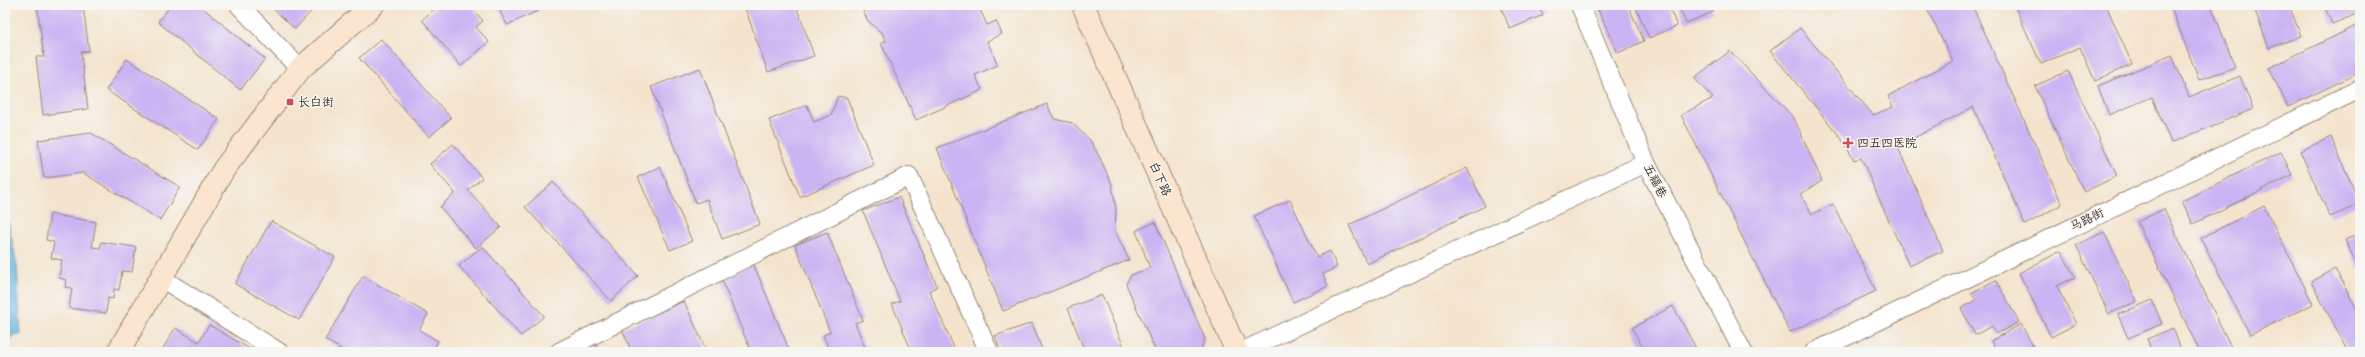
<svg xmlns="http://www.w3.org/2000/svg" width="2365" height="357" font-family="'Balsamiq Sans','LXGW WenKai TC',sans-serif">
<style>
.water{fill:#69b8e3;stroke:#527180}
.building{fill:#cbb4f3}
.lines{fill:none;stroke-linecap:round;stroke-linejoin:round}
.street-casing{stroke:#988776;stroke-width:20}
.secondary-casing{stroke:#988776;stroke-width:24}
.street{stroke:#fff;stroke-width:18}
.secondary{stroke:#fbe5cf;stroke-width:22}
.poi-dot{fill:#d1495b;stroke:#f6f6f2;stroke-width:1.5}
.labels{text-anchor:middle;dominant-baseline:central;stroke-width:3;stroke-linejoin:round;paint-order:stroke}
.poi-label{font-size:12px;fill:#3b2a1e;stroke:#f6f6f2;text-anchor:start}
.street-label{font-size:12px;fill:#3b2a1e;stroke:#f6f6f2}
</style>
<rect width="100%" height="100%" fill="#f6f6f2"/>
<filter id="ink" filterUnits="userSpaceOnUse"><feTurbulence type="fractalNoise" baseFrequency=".025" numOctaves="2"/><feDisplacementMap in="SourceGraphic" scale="8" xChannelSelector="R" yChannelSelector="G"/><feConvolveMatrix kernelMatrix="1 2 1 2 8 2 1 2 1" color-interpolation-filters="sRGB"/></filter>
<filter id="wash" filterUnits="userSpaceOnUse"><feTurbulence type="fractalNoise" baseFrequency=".012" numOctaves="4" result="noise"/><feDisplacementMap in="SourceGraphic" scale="16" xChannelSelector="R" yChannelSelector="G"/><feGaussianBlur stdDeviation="0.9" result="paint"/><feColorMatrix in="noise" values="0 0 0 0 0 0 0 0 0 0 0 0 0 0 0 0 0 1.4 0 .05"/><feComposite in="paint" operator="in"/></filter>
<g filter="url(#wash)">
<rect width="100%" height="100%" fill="#f4e4ce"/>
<g class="water">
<path d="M5,5c9,8 2,76 0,90z"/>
<path d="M5,205l12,61 4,69h-8l-8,13z"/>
</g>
<g id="blocks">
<g class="building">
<path d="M37,5h46l6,46 -8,1 7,57 -45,6 -7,-58h8z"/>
<path d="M171,5h28l66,54 -25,31 -82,-68z"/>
<path d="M269,5h48l-22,24z"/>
<path d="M439,5h31l13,16 -7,6 13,15 -28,24 -39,-46z"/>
<path d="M497,5h40l3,5 -33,15z"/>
<path d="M744,5h52l18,51 -46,16z"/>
<path d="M860,5h118l9,20 9,-4 6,13 -15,7 11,24 -23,10 7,15 -66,30 -35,-77 5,-2 -4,-8 -14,-12z"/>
<path d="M1500,5h39l4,10 -33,14z"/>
<path d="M1596,5h32l16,36 -26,12z"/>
<path d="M1635,5h33l9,21 -28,12z"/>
<path d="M1678,5h32l3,7 -27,11z"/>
<path d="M1925,5h47l90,199 -37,21 -52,-118 -63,33 -1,-3 -13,6 47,108 -34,15 -48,-108 -7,2 -13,-22 -71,-87 30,-23 73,87 20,-8 -5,-11 65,-35z"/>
<path d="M2014,5h92l26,59 -37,17 -15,-34 -39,17z"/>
<path d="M2170,5h41l24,62 -36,13z"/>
<path d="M2253,5h36l12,31 -32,12z"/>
<path d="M2324,5h36v8l-28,11z"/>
<path d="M2360,24v48l-72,35 -19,-39z"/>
<path d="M381,39l70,79 -22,19 -70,-79z"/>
<path d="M1730,51l64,67 28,63 -22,13 12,20 21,-10 43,87 -86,41 -109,-217 32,-17 -19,-20z"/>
<path d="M2172,55l17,42 51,-21 13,33 -82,34 -19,-46 -43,18 -11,-29z"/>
<path d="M127,59l92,60 -21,31 -92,-60z"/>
<path d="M700,68l60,156 -38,15 -15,-40 -11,4 -45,-116z"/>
<path d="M2068,71l49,105 -33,16 -49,-106z"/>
<path d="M838,96l9,2 27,67 -74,32 -31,-77 38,-15 7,17 17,-7z"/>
<path d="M1047,104l7,15 18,4 18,17 10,18 12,27 4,24 -1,22 14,29 -126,51 -66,-163z"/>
<path d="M91,133l89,54 -20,33 -77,-47 -39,5 -6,-38z"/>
<path d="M2331,137l29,67 -30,13 -30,-66z"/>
<path d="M453,144l29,34 -14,12 33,37 -25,21 -36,-41 15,-14 -25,-29z"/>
<path d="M2281,152l11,23 -99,49 -11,-23z"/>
<path d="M660,167l32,74 -22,9 -32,-73z"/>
<path d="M1467,168l18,38 -118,58 -18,-39z"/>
<path d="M553,182l85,94 -27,25 -86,-94z"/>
<path d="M899,197l38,89 -8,5 27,61h-44l-20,-48 8,-3 -37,-90z"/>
<path d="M1290,200l27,57 13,-6 7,16 -14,7 5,12 -35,16 -39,-86z"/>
<path d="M2264,206l49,98 -63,31 -49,-97z"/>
<path d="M2164,209l69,142 -2,1h-31l-63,-130z"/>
<path d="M50,214l46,8 -4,25 8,1 1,-6 35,5 -4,25 -10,-1 -3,19 -5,-1 -1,10 -5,-1 -2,15 -37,-5 3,-20 -7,-1 1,-7 -7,-2 3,-18 -11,-2 3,-16 -8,-2z"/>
<path d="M271,221l64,36 -36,63 -64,-36z"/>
<path d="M1155,222l50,117 -5,13h-44l-30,-68 5,-9 19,-7 -14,-37z"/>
<path d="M827,232l36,88 -8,3 12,29h-37l-7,-17 7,-3 -35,-87z"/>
<path d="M2104,232l33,69 -28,13 -33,-69z"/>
<path d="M2360,233v38l-15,-31z"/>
<path d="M482,246l62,70 -23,20 -62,-70z"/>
<path d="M2061,251l14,26 -18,9 19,38 -25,13 -32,-64z"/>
<path d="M754,265l36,87h-39l-30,-74z"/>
<path d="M2335,269l25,46v35l-4,2h-7l-38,-70z"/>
<path d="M363,276l65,38 -9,16 19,11 -6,11h-86l-21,-12z"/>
<path d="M1996,280l23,42 -23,12 -4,-8 -17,9 -14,-27 15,-8 -5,-7z"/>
<path d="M1102,295l24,57h-41l-17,-44z"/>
<path d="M2152,300l10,24 -34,14 -10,-23z"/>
<path d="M684,301l23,51h-75l-10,-23z"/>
<path d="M1673,306l25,46h-53l-13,-24z"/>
<path d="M1032,323l11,29h-42l-6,-16z"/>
<path d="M2021,324l15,28h-44l4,-2 -5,-9z"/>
<path d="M209,325l46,27h-94l14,-24 24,14z"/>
<path d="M2173,328l9,24h-30l-5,-13z"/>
<path d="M595,343l5,9h-22z"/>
</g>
</g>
</g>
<g filter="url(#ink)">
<use href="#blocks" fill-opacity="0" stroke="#988776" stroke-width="1"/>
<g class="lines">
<g class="street-casing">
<g id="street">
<path d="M239,5l61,64"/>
<path d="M1580,5l66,158 97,189"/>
<path d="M161,278l118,74"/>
<path d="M559,352l350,-176 80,176"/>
<path d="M1241,352l405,-189"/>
<path d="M1814,352l546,-263"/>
</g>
</g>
<g class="secondary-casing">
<g id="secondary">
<path d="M1083,5l154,347"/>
<path d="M118,352l106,-183 76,-100 73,-64"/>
</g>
</g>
<use href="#street" class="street"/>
<use href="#secondary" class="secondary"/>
</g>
</g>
<g class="poi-dot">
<rect x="286" y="98" width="8" height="8" rx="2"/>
<path d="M1846 137h4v4h4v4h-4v4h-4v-4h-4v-4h4z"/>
</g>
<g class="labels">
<g class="poi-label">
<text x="298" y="102">长白街</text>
<text x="1857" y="143">四五四医院</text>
</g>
<g class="street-label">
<text transform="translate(1160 179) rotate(66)">白下路</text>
<text transform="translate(1655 181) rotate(63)">五福巷</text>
<text transform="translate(2087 220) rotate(-26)">马路街</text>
</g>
</g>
<rect width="2365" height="357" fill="none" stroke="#f6f6f2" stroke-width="20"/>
</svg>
